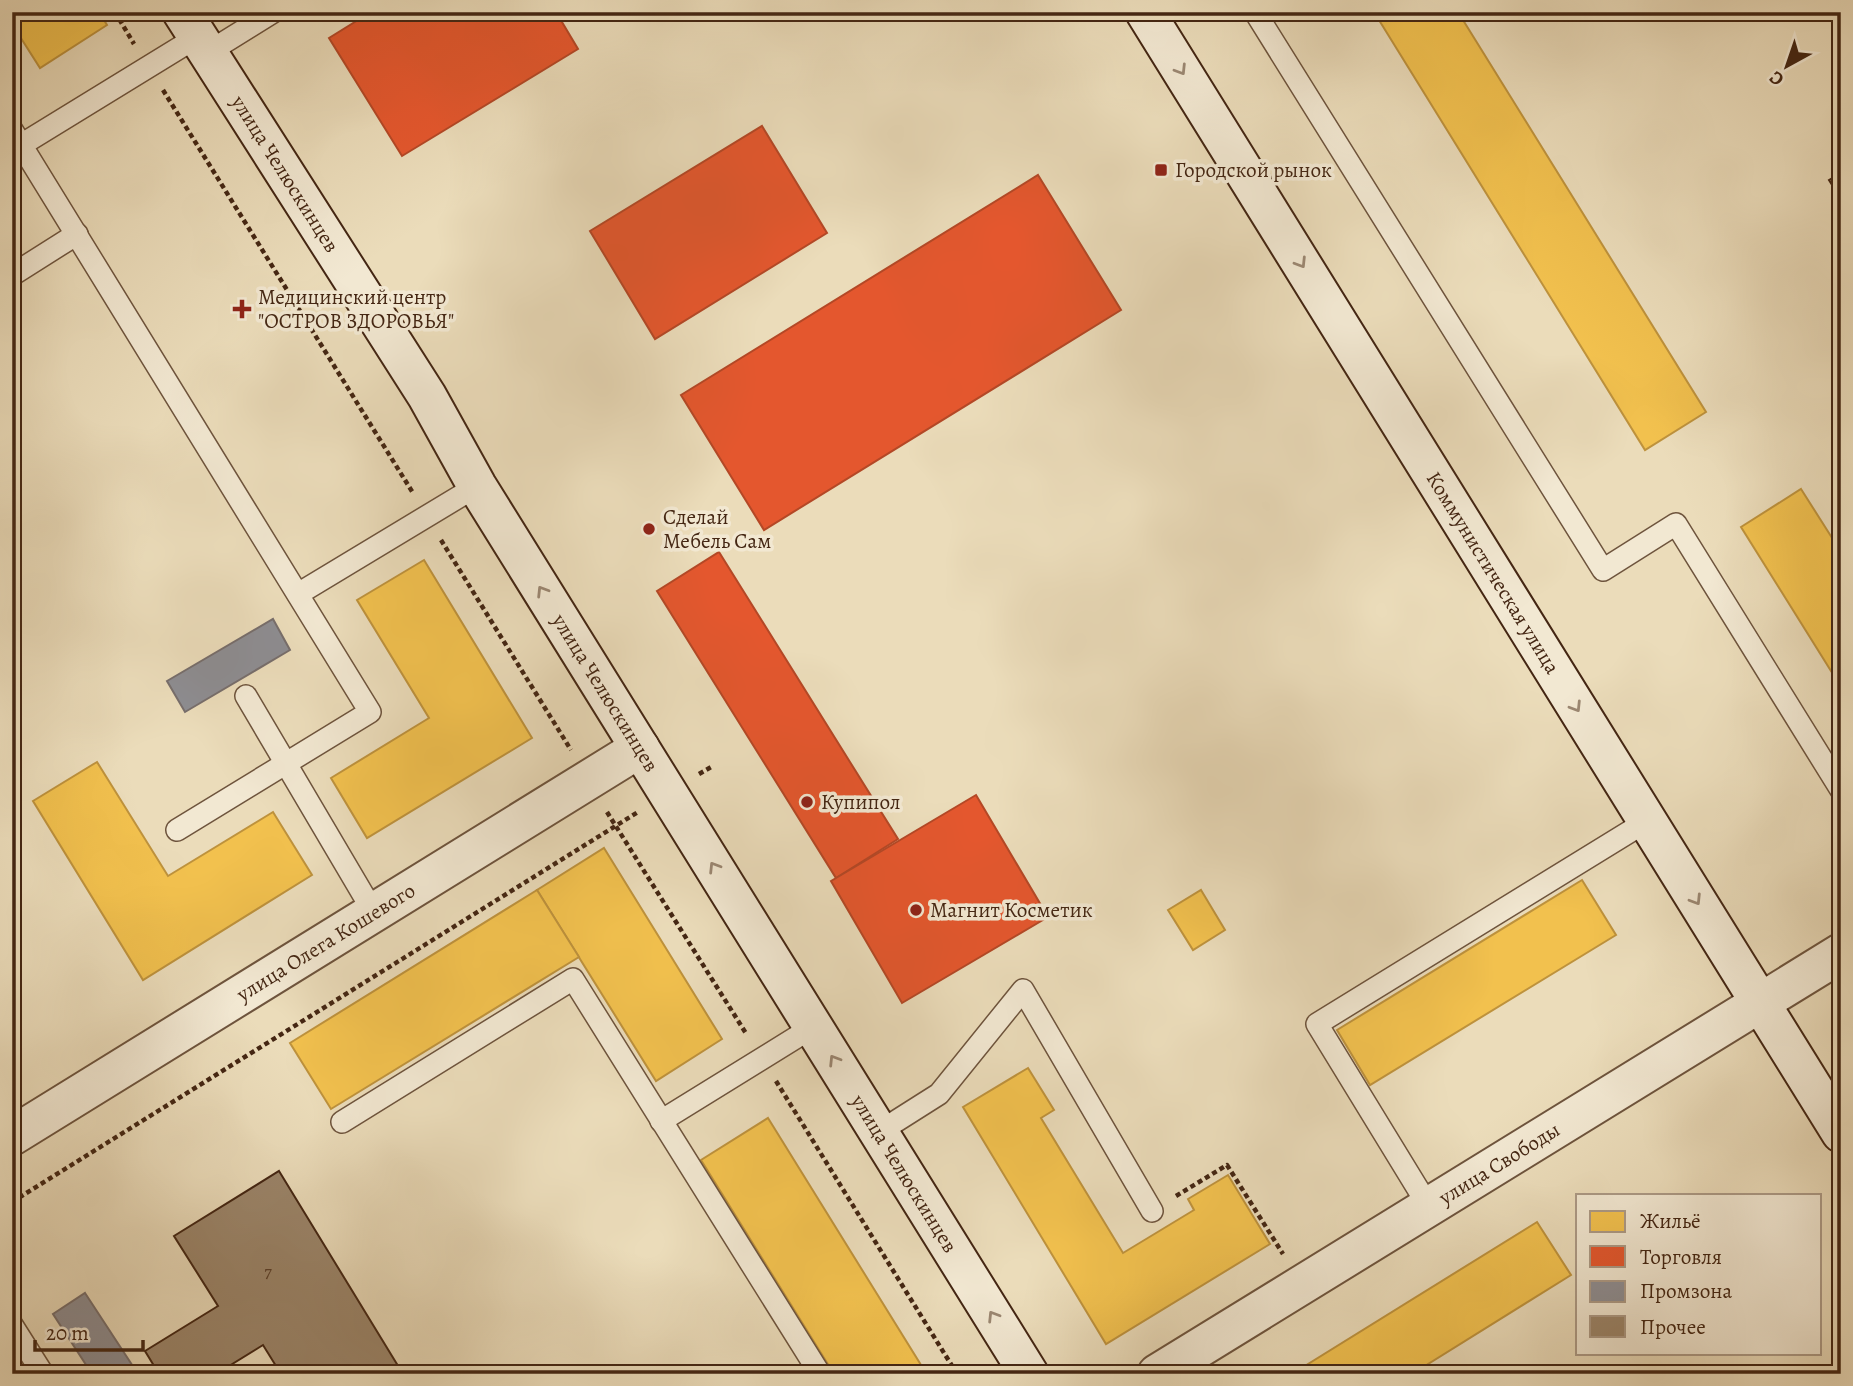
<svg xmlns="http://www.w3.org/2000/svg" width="1853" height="1386" font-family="Alegreya,serif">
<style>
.homes{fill:#f2c14e;stroke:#be923c;stroke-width:2}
.shops{fill:#e4572e;stroke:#b44826;stroke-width:2}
.industry{fill:#8d8d92;stroke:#776e6c;stroke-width:2}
.building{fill:#9b856a;stroke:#442613;stroke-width:2}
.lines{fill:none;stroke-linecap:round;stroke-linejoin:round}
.lane-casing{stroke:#6e543d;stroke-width:24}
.street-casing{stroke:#6e543d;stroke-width:42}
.secondary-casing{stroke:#442613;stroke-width:42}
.path{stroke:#442613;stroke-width:4.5;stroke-dasharray:5 3.5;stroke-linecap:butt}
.lane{stroke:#f2e8d2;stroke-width:21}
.street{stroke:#f2e8d2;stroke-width:38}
.secondary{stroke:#f2e8d2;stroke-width:38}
.oneway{stroke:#9b8772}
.poi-dot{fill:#8f2418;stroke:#f2e8d2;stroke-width:2.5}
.labels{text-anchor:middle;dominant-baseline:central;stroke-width:7;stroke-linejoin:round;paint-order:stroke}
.number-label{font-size:18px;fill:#5a3e29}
.poi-label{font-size:21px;fill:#442613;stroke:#f2e8d2;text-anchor:start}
.street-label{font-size:21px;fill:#442613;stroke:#f2e8d2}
</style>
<rect width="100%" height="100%" fill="#ebdcba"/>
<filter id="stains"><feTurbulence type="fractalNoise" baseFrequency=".00286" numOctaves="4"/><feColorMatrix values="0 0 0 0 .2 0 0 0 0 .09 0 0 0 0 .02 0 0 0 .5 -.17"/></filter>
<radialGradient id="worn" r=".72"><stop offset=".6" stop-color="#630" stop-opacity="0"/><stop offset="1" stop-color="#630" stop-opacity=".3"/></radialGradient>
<g class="homes">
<path d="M12,12h87l8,13 -67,43 -28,-44z"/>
<path d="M1374,12h84l248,400 -61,38z"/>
<path d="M1801,489l40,63v135l-100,-160z"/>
<path d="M424,560l108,178 -165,100 -36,-60 98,-60 -72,-118z"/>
<path d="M97,762l71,114 105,-64 39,63 -169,105 -110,-179z"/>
<path d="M604,848l118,191 -66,42 -119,-191z"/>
<path d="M1582,880l34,55 -246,150 -33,-55z"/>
<path d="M537,890l42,67 -248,152 -41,-66z"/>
<path d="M1201,890l24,40 -32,20 -25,-40z"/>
<path d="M1028,1068l26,42 -13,8 82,135 71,-43 -6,-11 40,-24 42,69 -164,100 -143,-237z"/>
<path d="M768,1118l153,247 -14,9h-73l-133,-214z"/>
<path d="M1537,1222l34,53 -159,99h-120z"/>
</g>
<g class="shops">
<path d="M371,12h185l22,37 -176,107 -73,-118z"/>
<path d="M762,126l65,107 -172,106 -65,-108z"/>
<path d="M1038,175l83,135 -357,220 -83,-135z"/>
<path d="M719,552l179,287 -62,39 -179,-287z"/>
<path d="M976,795l72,122 -146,86 -71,-122z"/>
</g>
<g class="industry">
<path d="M273,619l17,31 -105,62 -18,-31z"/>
<path d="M85,1293l53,81h-46l-39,-60z"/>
</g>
<g class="building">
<path d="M1841,173v26l-12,-19z"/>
<path d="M279,1171l124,203h-122l-18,-29 -47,29h-57l-14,-23 73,-45 -44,-70z"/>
</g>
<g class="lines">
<g class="lane-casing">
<g id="lane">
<path d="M1255,12l348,558 73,-46 165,266"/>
<path d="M207,53l66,-41"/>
<path d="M12,130l358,582 -193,118"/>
<path d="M21,145l176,-108"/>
<path d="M12,275l65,-41"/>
<path d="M298,594l179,-108"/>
<path d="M246,696l128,217"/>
<path d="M661,1121l152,-94"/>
<path d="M342,1122l231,-143 247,395"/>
<path d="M879,1132l60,-38 84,-104 129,221"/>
<path d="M1429,1207l-112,-183 330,-203"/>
<path d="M12,1325l31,49"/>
</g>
</g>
<g class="street-casing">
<g id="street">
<path id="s1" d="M12,1136l628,-388"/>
<path id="s2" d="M1157,1374l684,-421"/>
</g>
</g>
<g class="secondary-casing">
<g id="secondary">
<path id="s3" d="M182,12l245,384 50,90 552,888"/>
<path id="s4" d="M1145,12l696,1121"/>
</g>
</g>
<g class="path">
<path d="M115,12l19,32"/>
<path d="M163,90l250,403"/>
<path d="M441,540l130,210"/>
<path d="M699,774l14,-8"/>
<path d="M607,812l140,223"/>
<path d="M776,1081l181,293"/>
<path d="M1176,1196l51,-31 56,89"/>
<path d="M12,1202l626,-390"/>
</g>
<use href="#lane" class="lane"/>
<use href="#street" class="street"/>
<use href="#secondary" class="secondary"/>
</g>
<defs><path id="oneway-chevron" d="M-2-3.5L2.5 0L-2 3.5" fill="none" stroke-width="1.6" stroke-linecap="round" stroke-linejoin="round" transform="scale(1.75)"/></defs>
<g class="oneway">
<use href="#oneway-chevron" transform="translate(1181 70) rotate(58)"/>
<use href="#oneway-chevron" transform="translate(1301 263) rotate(58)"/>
<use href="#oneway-chevron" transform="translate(542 591) rotate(-122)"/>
<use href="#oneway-chevron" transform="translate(1576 707) rotate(58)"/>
<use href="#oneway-chevron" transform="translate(714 867) rotate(-122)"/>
<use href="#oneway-chevron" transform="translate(1696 900) rotate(58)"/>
<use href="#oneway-chevron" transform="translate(834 1060) rotate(-122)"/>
<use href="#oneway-chevron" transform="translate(993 1316) rotate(-122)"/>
</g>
<g class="poi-dot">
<rect x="1154" y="163" width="14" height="14" rx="3.5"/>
<path d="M238.5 298.5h7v7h7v7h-7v7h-7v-7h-7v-7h7z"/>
<circle cx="649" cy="529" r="7"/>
<circle cx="807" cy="802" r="7"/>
<circle cx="916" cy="910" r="7"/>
</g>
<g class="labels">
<g class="number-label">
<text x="268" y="1271">7</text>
</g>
<g class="poi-label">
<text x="1175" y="170">Городской рынок</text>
<text x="258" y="297">Медицинский центр<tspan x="258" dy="24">"ОСТРОВ ЗДОРОВЬЯ"</tspan></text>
<text x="663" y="517">Сделай<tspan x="663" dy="24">Мебель Сам</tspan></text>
<text x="821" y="802">Купипол</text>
<text x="930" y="910">Магнит Косметик</text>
</g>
<g class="street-label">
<text stroke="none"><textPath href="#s3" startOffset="192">улица Челюскинцев</textPath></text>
<text stroke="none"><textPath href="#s4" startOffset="660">Коммунистическая улица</textPath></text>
<text stroke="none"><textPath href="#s3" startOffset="802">улица Челюскинцев</textPath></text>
<text stroke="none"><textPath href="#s1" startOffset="369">улица Олега Кошевого</textPath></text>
<text stroke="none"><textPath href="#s2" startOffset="402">улица Свободы</textPath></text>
<text stroke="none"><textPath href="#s3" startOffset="1368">улица Челюскинцев</textPath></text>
</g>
</g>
<rect width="1853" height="1386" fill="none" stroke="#ebdcba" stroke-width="42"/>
<rect x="14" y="14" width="1825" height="1358" fill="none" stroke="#442613" stroke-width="3.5"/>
<rect x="21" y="21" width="1811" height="1344" fill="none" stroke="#442613" stroke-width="2"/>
<rect x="1576" y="1194" width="245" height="161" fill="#f2e8d2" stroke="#ac9a86" stroke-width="2"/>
<rect x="1590" y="1211" width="35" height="21" fill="#f2c14e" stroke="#ac9a86" stroke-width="2"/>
<text x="1640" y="1228" font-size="21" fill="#442613">Жильё</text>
<rect x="1590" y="1246" width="35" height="21" fill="#e4572e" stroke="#ac9a86" stroke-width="2"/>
<text x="1640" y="1264" font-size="21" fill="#442613">Торговля</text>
<rect x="1590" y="1281" width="35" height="21" fill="#8d8d92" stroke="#ac9a86" stroke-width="2"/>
<text x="1640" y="1298" font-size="21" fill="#442613">Промзона</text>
<rect x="1590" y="1316" width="35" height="21" fill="#9b856a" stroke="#ac9a86" stroke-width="2"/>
<text x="1640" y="1334" font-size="21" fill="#442613">Прочее</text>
<g transform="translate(1787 66) rotate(220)" stroke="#f2e8d2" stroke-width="5" paint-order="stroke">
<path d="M0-5L12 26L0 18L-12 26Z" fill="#442613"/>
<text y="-10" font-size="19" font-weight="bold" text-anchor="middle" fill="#442613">С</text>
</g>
<path d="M35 1340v10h108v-10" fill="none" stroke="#442613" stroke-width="3.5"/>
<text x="46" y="1340" font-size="21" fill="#442613" stroke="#f2e8d2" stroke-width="5" paint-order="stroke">20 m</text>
<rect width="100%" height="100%" filter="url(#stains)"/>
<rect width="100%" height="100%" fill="url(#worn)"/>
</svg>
